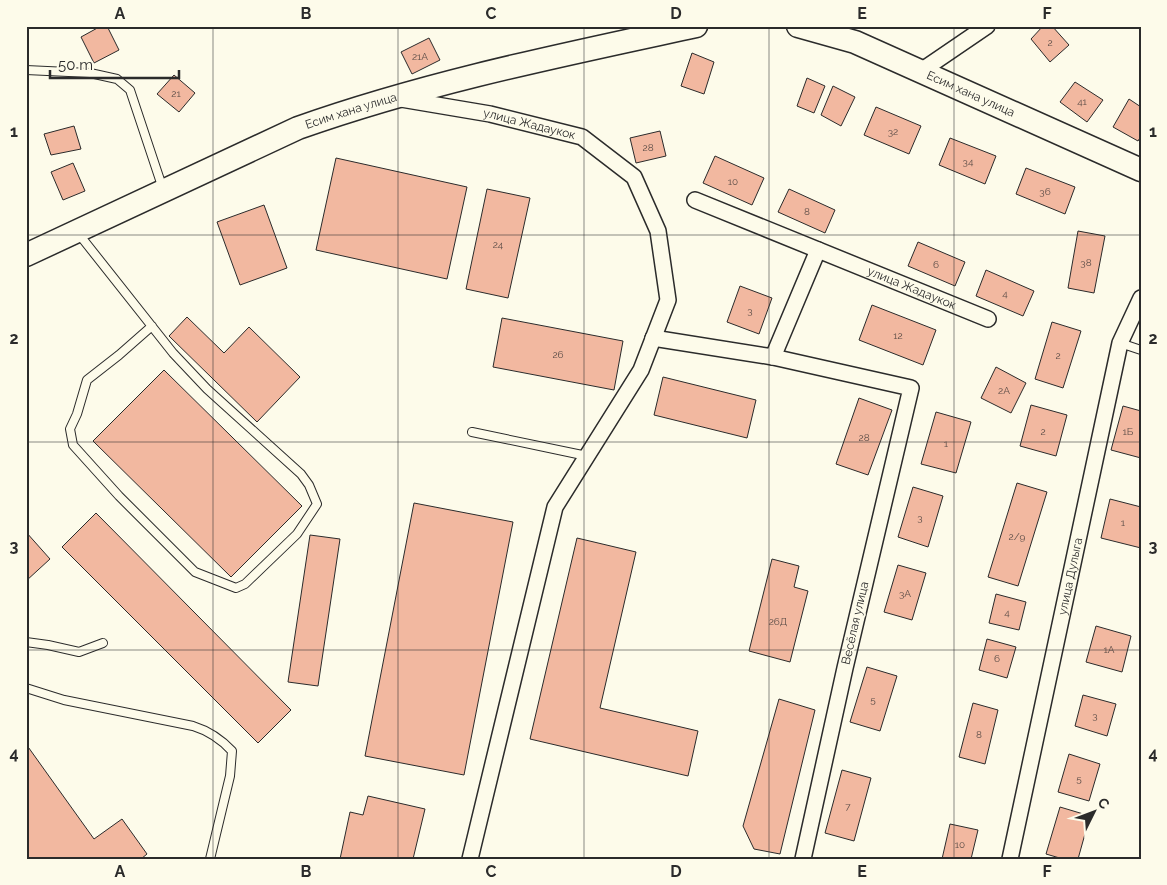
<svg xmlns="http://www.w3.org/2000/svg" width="1167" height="885" font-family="Raleway,sans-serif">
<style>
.building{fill:#f2b8a0;stroke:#2b2b2b}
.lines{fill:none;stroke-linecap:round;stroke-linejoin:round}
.lane-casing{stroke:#2b2b2b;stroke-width:10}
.street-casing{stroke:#2b2b2b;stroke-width:18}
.secondary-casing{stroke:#2b2b2b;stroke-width:25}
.lane{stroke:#fdfbea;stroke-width:8}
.street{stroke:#fdfbea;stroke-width:15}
.secondary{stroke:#fdfbea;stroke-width:22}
.grid{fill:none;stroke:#2b2b2b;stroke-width:1;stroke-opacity:0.55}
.labels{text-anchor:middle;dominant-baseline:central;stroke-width:4;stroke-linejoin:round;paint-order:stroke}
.number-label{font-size:10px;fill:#5d4e48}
.street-label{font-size:12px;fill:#2b2b2b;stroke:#fdfbea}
.neatline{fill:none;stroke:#2b2b2b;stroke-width:2}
.grid-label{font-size:16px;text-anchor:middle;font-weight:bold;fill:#2b2b2b}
</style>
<rect width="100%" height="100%" fill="#fdfbea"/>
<g class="building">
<path d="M101,26h6l12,24 -25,13 -13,-26z"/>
<path d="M1043,26h9l17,19 -19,17 -19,-23z"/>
<path d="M429,38l11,22 -28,14 -11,-22z"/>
<path d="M692,53l22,9 -10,32 -23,-8z"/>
<path d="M174,75l21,18 -16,19 -22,-18z"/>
<path d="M807,78l18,8 -11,27 -17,-7z"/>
<path d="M1075,82l28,18 -16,22 -27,-20z"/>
<path d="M833,86l22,11 -14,29 -20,-11z"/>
<path d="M1129,99l12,8v29l-3,5 -25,-14z"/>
<path d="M876,107l45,19 -12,28 -45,-19z"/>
<path d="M74,126l7,23 -30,6 -7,-21z"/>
<path d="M660,131l6,25 -30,7 -6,-25z"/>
<path d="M950,138l46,18 -11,28 -46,-19z"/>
<path d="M715,156l49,22 -12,27 -49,-22z"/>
<path d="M336,158l131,29 -20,92 -131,-29z"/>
<path d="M73,163l12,28 -22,9 -12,-28z"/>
<path d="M1026,168l49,19 -10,27 -49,-20z"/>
<path d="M487,189l43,9 -22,100 -42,-9z"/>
<path d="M789,189l46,21 -10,23 -47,-21z"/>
<path d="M264,205l23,63 -47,17 -23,-63z"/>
<path d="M1078,231l27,5 -11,57 -26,-5z"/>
<path d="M918,242l47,20 -10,24 -47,-20z"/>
<path d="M986,270l48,21 -11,25 -47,-20z"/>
<path d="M740,286l32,12 -13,36 -32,-12z"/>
<path d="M872,305l64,25 -13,35 -64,-25z"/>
<path d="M187,317l37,36 25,-26 51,50 -43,45 -88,-86z"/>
<path d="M502,318l121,23 -9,49 -121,-23z"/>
<path d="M1052,322l29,9 -18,57 -28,-9z"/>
<path d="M996,367l30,16 -15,30 -30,-15z"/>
<path d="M164,370l138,136 -71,71 -138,-136z"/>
<path d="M663,377l93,23 -9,38 -93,-23z"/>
<path d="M859,398l33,12 -24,65 -32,-11z"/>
<path d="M1031,405l36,10 -11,41 -36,-10z"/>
<path d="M1123,406l18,5v47l-30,-8z"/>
<path d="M936,412l35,10 -15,51 -35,-9z"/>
<path d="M1017,483l30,9 -29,94 -30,-9z"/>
<path d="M913,487l30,9 -15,51 -30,-10z"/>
<path d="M1110,499l31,8v41l-40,-10z"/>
<path d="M414,503l99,19 -49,253 -99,-19z"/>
<path d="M96,513l195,197 -33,33 -196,-196z"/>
<path d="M26,532l24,27 -24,22z"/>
<path d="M310,535l30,4 -22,147 -30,-4z"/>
<path d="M577,538l59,14 -36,156 98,23 -10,45 -158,-37z"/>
<path d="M772,559l27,7 -5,21 14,4 -18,71 -41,-11z"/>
<path d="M898,565l28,8 -14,47 -28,-8z"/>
<path d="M996,594l30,8 -7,28 -30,-7z"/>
<path d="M1096,626l35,10 -9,36 -36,-10z"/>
<path d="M987,639l29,8 -9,31 -28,-8z"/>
<path d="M867,667l30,9 -17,55 -30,-9z"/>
<path d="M1083,695l33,9 -9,32 -32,-10z"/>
<path d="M779,699l36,11 -35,144 -26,-5 -11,-23z"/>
<path d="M973,703l25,7 -13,54 -26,-7z"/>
<path d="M26,744l68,95 28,-20 25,35 -6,5h-114z"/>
<path d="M1069,754l31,10 -11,37 -31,-9z"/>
<path d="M842,770l29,8 -17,63 -29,-8z"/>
<path d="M368,796l57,13 -12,50h-73l10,-47 13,3z"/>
<path d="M1060,807l30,9 -12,43h-15l-17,-5z"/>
<path d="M950,824l28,6 -7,29h-29z"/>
</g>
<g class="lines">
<g class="lane-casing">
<g id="lane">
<path d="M26,70l64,3 27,6 13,11 33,99"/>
<path d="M78,233l95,120 34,36 94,85 8,11 8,19 -20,30 -52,50 -9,4 -41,-16 -76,-76 -46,-51 -3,-16 7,-15 10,-34 32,-25 33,-29"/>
<path d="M1120,343l21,7"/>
<path d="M472,432l115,24"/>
<path d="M26,642l22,3 31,7 24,-9"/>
<path d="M26,688l38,12 129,26c16,5 27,12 39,25l-2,25 -20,83"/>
</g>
</g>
<g class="street-casing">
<g id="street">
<path d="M921,71l66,-45"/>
<path id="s1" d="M401,99l89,15 92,23 52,40 24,54 10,69 -27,70 -86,137 -85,352"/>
<path id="s2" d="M695,200l293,119"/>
<path d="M653,338l120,19 138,31 -66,280 -42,191"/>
<path d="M773,357l45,-107"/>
<path id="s3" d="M1010,859l110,-516 21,-45"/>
</g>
</g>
<g class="secondary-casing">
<g id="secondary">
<path id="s4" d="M798,26l57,16 286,128"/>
<path id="s5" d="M26,255l272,-127c130,-46 264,-73 398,-102"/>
</g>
</g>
<use href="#lane" class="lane"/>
<use href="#street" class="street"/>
<use href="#secondary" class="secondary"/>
</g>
<path class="grid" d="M213,26v833M398,26v833M584,26v833M769,26v833M954,26v833M26,235h1115M26,442h1115M26,650h1115"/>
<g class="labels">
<g class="number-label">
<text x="1050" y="42">2</text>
<text x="420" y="56">21А</text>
<text x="176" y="93">21</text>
<text x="1082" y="101">41</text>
<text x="893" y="131">32</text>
<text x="648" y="147">28</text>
<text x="968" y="161">34</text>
<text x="733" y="181">10</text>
<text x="1045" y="191">36</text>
<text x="807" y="211">8</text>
<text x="498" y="244">24</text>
<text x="1086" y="262">38</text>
<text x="936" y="264">6</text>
<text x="1005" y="293">4</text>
<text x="750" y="310">3</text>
<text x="898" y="335">12</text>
<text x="558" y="354">26</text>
<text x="1058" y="355">2</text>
<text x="1004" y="390">2А</text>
<text x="1043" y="431">2</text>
<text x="1128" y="431">1Б</text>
<text x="864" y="437">28</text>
<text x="946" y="443">1</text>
<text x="920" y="517">3</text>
<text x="1123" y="522">1</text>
<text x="1017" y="536">2/9</text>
<text x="905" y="593">3А</text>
<text x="1007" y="612">4</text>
<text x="778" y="621">26Д</text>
<text x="1109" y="649">1А</text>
<text x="997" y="658">6</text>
<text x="873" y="699">5</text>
<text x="1095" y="715">3</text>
<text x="979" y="734">8</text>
<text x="1079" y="778">5</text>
<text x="848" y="806">7</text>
<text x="960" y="844">10</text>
</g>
<g class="street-label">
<text stroke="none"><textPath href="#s4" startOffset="186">Есим хана улица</textPath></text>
<text stroke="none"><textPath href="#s5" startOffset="356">Есим хана улица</textPath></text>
<text stroke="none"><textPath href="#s1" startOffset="131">улица Жадаукок</textPath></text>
<text stroke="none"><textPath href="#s2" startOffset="234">улица Жадаукок</textPath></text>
<text stroke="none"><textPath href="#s3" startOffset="289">улица Дулыга</textPath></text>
<text transform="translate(855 623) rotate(-77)">Весёлая улица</text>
</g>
</g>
<rect width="1167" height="885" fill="none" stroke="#fdfbea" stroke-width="55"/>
<g transform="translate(1094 812) rotate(48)" stroke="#fdfbea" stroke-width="4" paint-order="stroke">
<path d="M0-4L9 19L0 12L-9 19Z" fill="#2b2b2b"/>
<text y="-8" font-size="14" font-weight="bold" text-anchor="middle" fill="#2b2b2b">С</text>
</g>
<path d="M50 70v8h129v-8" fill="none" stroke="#2b2b2b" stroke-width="2.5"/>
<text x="58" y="70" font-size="15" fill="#2b2b2b" stroke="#fdfbea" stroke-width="4" paint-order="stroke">50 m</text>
<rect x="28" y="28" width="1112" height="830" class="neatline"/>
<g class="grid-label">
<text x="120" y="19">A</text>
<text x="306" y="19">B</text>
<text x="491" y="19">C</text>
<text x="676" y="19">D</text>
<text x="862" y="19">E</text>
<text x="1047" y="19">F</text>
<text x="14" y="137">1</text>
<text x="1153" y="137">1</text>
<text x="14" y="344">2</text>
<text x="1153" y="344">2</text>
<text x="14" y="552">3</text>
<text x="1153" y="552">3</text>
<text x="14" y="759">4</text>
<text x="1153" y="759">4</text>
<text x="120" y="877">A</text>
<text x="306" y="877">B</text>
<text x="491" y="877">C</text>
<text x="676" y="877">D</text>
<text x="862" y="877">E</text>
<text x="1047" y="877">F</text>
</g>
</svg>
